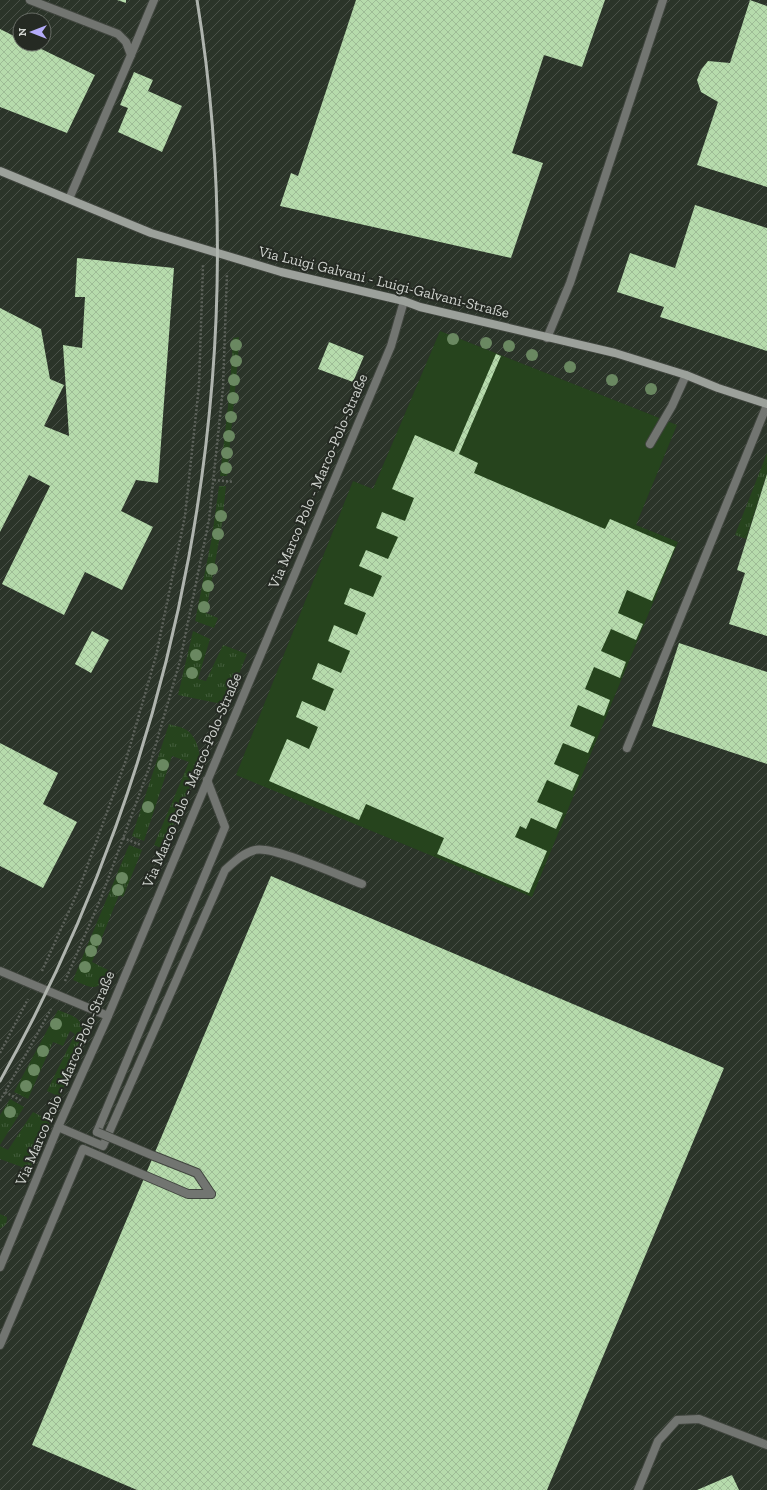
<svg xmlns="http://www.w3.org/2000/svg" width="767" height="1490" font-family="'Zilla Slab',serif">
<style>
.industrial{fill:url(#industrial-furrows);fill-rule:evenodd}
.grass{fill:url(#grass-tufts)}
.pitch{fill:#26441d}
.building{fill:url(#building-cross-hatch)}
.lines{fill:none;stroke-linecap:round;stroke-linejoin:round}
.service-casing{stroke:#40453e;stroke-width:10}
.minor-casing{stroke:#40453e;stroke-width:10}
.secondary-casing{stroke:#40453e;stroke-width:10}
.path{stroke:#5d625b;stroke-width:2.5;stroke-dasharray:2 2;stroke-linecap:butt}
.service{stroke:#727571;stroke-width:8}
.minor{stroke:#727571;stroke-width:8}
.secondary{stroke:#9ca19b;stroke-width:8}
.rail{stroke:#afb4ae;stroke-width:3}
.service-bridge-casing{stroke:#40453e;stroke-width:10;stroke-linecap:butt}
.service-bridge{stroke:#727571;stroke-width:8}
.tree{fill:#6a8861}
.labels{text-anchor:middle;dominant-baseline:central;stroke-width:4;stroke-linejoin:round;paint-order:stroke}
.street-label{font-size:15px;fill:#cfd3ce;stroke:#252a23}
</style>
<defs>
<pattern id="industrial-furrows" width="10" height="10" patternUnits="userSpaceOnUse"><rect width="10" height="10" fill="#2b3429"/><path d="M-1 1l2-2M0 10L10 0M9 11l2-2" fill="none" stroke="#495047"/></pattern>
<pattern id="grass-tufts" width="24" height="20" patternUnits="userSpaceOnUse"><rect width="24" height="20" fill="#26441d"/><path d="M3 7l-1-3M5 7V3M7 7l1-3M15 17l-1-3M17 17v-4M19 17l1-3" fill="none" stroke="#445e3d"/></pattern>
<pattern id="building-cross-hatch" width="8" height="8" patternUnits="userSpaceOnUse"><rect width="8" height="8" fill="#b6dbac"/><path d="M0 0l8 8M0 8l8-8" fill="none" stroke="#9ebc96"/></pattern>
</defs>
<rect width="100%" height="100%" fill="#252a23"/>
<path class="industrial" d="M0,0h767v1490h-767zM20,20h24v24h-24z"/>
<g class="grass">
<path d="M239,337l-1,21 -11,118h-7l10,-88 3,-50z"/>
<path d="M767,453v20l-21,66 -11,-4z"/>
<path d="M219,486h7l-4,38 -16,89 12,5 -4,10 -19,-7 17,-84z"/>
<path d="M193,631l17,8 -12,40 8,2 17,-36 24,9 -16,40 -5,5 -9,4 -39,-8z"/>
<path d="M169,724c6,2 14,3 19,7 9,7 12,21 12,32l-37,86 -9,-4 35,-83 -17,-6 -28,85 -12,-5z"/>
<path d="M129,845l13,5 -19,47 -4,-2 -27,67 16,8c-10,23 -14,19 -35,10z"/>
<path d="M58,1010c17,7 23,6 26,26l-24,61 -13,-6 28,-57 -5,-3 -7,15 -10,-4 -25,57 -14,-7z"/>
<path d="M10,1099l14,8 -24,38v-30z"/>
<path d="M33,1112l18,9 -21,49 -30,-11v-13l8,4z"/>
<path d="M0,1214l7,3c0,6 -1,9 -7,11z"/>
</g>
<path class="pitch" d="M440,331l237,94 -41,100 42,17 -146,355 -296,-122 117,-294 20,8z"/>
<g class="building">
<path d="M117,0h9v3z"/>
<path d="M356,0h249l-23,67 -38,-12 -32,98 31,10 -32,95 -231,-52 11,-33 7,3z"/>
<path d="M750,0l17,6v181l-70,-22 21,-63 -17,-10 -4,-12 4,-10 7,-9 22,2z"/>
<path d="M0,29l20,10v5h11l64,31 -28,58 -67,-26z"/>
<path d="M134,72l19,8 -5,11 34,15 -20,46 -44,-20 10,-24 -8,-3z"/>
<path d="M695,205l72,23v123l-107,-34 4,-10 -47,-15 13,-39 45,15z"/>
<path d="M77,258l97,10 -16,215 -22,-3 -15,31 32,16 -31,63 -37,-18 -21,43 -62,-31 48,-98 -21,-11 -29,57v-224l41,21 9,50 14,6 -20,41 25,10 -6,-91 19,3 3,-51h-10z"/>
<path d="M329,342l35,14 -11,26 -35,-13z"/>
<path d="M496,354l5,2 -42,98 19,9 -4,10 131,56 5,-10 65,28 -23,54 -25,-11 -9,23 25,11 -7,16 -25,-11 -10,22 25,11 -6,16 -26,-11 -9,22 25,11 -6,16 -26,-11 -8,21 25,11 -7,16 -25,-10 -9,21 25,11 -7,16 -25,-11 -10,22 26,11 -7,16 -25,-11 -5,11 -6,-3 -5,11 32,14 -18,42 -92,-39 7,-16 -78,-34 -7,16 -90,-39 18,-42 22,10 9,-22 -22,-10 6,-16 23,10 9,-22 -22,-10 6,-16 23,10 9,-22 -22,-10 6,-16 23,10 9,-22 -22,-9 6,-16 23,9 9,-21 -23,-10 7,-16 22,9 10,-22 -22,-9 6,-16 23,9 9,-23 -22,-9 23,-54 39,17z"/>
<path d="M767,474v162l-38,-12 16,-51 -8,-3z"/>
<path d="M92,631l17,9 -18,33 -16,-9z"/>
<path d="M679,643l88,29v92l-115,-38z"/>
<path d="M0,743l58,30 -15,31 34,18 -34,66 -43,-22z"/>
<path d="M271,876l453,192 -177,422h-410l-105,-45z"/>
<path d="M732,1475l7,15h-42z"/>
</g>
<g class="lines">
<g class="service-casing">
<g id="service">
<path d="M131,55l23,-55"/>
<path d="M650,444l22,-38 14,-31"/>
<path d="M627,748l140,-343"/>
<path d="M58,1127l45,19 122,-276c9,-8 18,-17 30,-20 17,-5 87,27 107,34"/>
<path d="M97,1132l128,-305 -18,-47"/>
<path d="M154,1156l43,17 14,21"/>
<path d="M0,1345l83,-196 105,45h23"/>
</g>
</g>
<g class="minor-casing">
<g id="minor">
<path d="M30,0l88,34 8,8 5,13 -62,144"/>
<path d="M547,338l23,-55 93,-283"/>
<path d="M0,971l108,45"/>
<path d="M0,1267l58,-140 50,-111 283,-670 13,-45"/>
<path d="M638,1490l20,-49 19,-21 22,-1 68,26"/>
</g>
</g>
<g class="secondary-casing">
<path id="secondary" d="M0,171l151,62 130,39 123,29 16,6 195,46 71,22 32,13 49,16"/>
</g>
<g class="path">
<path d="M214,480l20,2"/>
<path d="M123,838l18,7"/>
<path d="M42,971l37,-82 47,-129 30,-104 29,-140 14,-130 4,-121"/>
<path d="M65,981l36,-83 48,-130 31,-107 29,-141 14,-132 4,-115"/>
<path d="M0,1053l28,-54"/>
<path d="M5,1092l17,9"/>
<path d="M0,1101l51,-92"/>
</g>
<use href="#service" class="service"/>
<use href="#minor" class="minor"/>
<use href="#secondary" class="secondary"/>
<path class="rail" d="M0,1081c181,-323 257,-715 197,-1081"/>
<g class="service-bridge-casing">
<path id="service-bridge" d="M97,1132l57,24"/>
</g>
<use href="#service-bridge" class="service-bridge"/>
</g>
<g class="tree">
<circle cx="453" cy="339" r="6"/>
<circle cx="486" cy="343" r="6"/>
<circle cx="236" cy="345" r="6"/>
<circle cx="509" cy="346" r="6"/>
<circle cx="532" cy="355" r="6"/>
<circle cx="236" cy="361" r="6"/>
<circle cx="570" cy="367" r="6"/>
<circle cx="234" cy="380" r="6"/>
<circle cx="612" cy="380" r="6"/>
<circle cx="651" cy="389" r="6"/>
<circle cx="233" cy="398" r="6"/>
<circle cx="231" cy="417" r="6"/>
<circle cx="229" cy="436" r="6"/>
<circle cx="227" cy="453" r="6"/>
<circle cx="226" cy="468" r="6"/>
<circle cx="221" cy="516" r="6"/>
<circle cx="218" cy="534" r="6"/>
<circle cx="212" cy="569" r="6"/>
<circle cx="208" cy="586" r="6"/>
<circle cx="204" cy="607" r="6"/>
<circle cx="196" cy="655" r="6"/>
<circle cx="192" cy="673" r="6"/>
<circle cx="163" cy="765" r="6"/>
<circle cx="148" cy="807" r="6"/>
<circle cx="122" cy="878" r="6"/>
<circle cx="118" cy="890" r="6"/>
<circle cx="96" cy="940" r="6"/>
<circle cx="91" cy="951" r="6"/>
<circle cx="85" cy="967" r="6"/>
<circle cx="56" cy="1024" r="6"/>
<circle cx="43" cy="1051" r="6"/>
<circle cx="34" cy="1070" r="6"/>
<circle cx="26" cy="1086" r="6"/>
<circle cx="10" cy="1112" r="6"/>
</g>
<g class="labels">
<g class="street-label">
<text transform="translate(384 282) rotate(14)">Via Luigi Galvani - Luigi-Galvani-Straße</text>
<text transform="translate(318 481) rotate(-67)">Via Marco Polo - Marco-Polo-Straße</text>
<text transform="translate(192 780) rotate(-67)">Via Marco Polo - Marco-Polo-Straße</text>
<text transform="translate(65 1078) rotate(-67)">Via Marco Polo - Marco-Polo-Straße</text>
</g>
</g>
<g transform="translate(32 32) rotate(270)"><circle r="19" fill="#252a23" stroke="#696e67"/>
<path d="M0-3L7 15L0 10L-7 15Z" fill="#b4acf9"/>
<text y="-6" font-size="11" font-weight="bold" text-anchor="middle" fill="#cfd3ce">N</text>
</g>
</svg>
